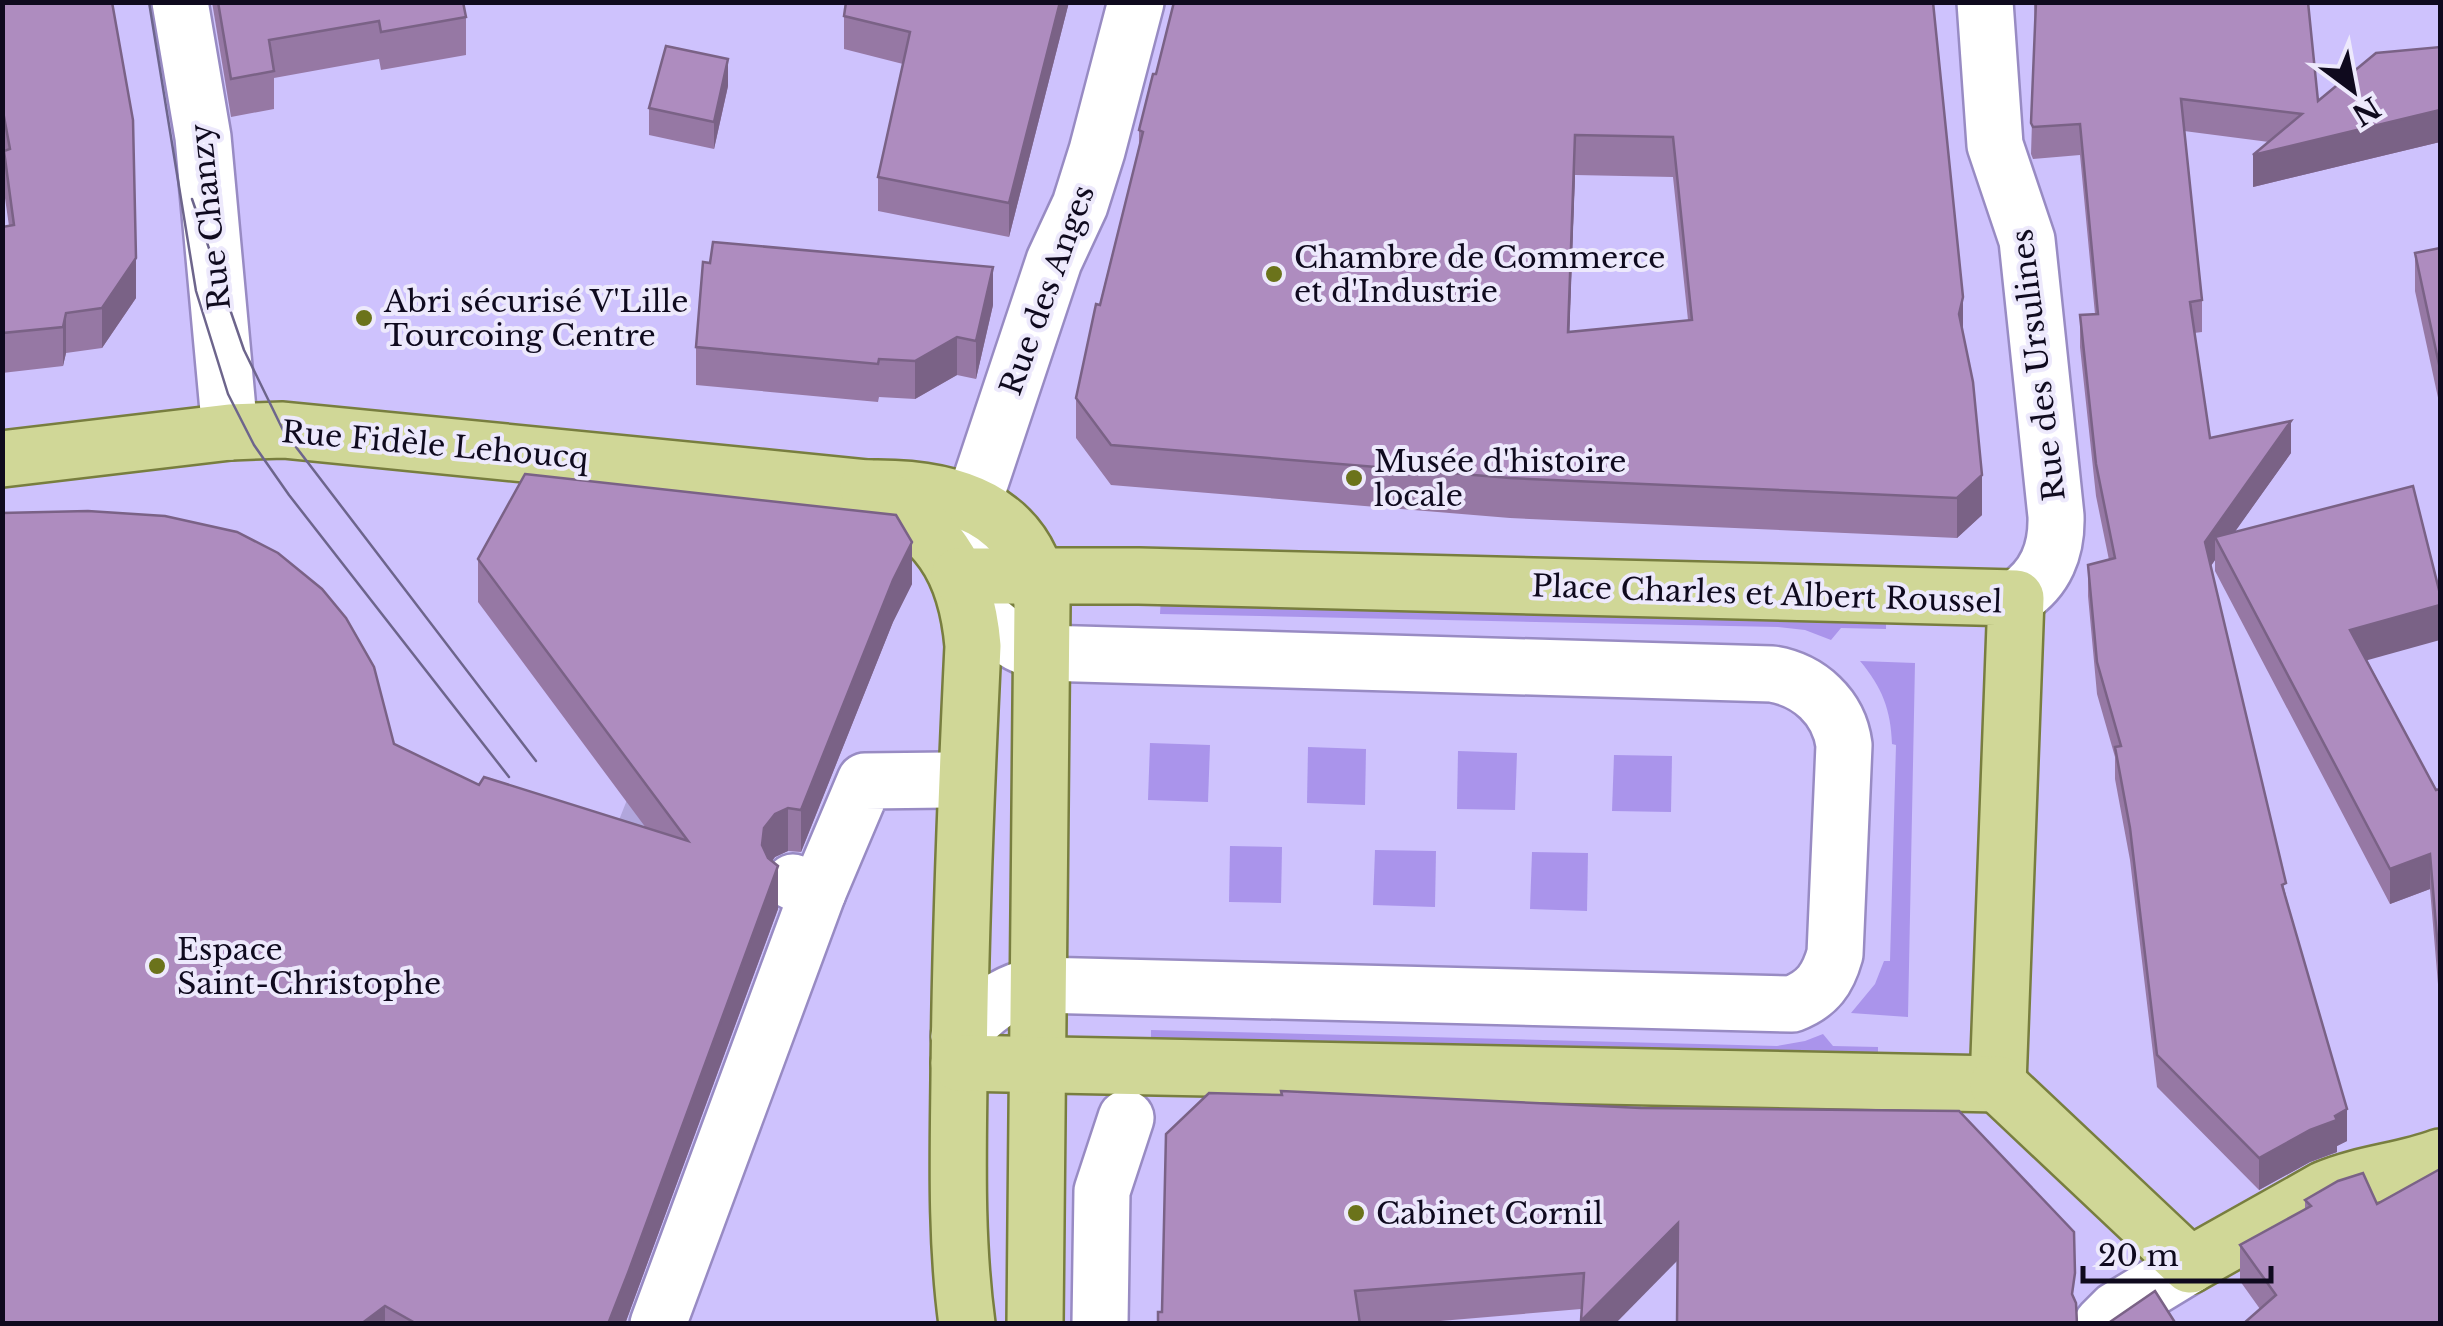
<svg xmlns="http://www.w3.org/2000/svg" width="2443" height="1326" font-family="'Libre Baskerville',serif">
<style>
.green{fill:#aa94eb}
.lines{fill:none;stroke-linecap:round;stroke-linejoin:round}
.minor-tunnel{stroke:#b1a6dc;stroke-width:55;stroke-dasharray:55 28;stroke-linecap:butt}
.minor-casing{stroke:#988bc3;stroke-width:60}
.major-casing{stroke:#787e3f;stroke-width:60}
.minor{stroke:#fff;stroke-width:55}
.major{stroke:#d0d797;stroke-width:55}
.tram{stroke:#6d658c;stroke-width:2.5}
.wall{fill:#9678a4;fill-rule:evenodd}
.shaded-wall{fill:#7a6286}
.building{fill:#ae8cbf;stroke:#7a6286;stroke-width:2.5;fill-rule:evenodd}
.poi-dot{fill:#6b731b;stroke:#ede9fc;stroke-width:4}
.labels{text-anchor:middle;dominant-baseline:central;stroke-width:8;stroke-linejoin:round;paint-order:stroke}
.street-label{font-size:30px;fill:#0f0a1e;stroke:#ede9fc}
.poi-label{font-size:30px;fill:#0f0a1e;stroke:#ede9fc;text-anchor:start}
</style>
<rect width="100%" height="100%" fill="#cec2fd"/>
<g class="green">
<path d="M1161,595l725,14v20l-45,-1 -10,12 -26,-10 -27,-3 -618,-13z"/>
<path d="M1860,661l55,2 -7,354 -57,-4 24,-29 9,-23h6l6,-216 -4,-1c-1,-34 -10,-57 -32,-83z"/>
<path d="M1150,743l60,2 -2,57 -60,-2z"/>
<path d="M1308,747l58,2 -1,56 -58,-2z"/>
<path d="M1458,751l59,2 -2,57 -58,-1z"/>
<path d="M1614,755l58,1 -1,56 -59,-1z"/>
<path d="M1230,846l52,1 -1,56 -52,-1z"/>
<path d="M1375,850l61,1 -1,56 -62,-2z"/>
<path d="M1532,852l56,1 -1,58 -57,-2z"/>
<path d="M1151,1030l626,16 28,-5 18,-7 10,12 45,1v19l-727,-18z"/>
</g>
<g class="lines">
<path class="minor-tunnel" d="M621,815l91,36"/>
<g class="minor-casing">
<g id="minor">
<path d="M180,2l23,135 27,295"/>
<path d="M1985,2l10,143 32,95 29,276c1,34 -10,63 -40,82"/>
<path d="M962,552l11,-48 81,-243 26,-56 17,-54 39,-149"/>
<path d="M793,882l25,10 47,-111 82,-1"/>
<path d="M959,1036c23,-26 45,-45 80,-51l753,19c26,-10 36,-25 43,-50l9,-209c-5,-38 -35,-65 -72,-71l-729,-21c-31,-7 -51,-28 -75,-49"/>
<path d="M658,1324l160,-432"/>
<path d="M1100,1324l2,-133 24,-73"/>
<path d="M2102,1324l14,-14 74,-45"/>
</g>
</g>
<g class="major-casing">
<g id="major">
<path d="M2,459l228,-27 53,-2 585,58c83,-2 162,20 174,115l-7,721"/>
<path d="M868,488c68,42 98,76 105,158 -7,144 -13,289 -14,434 -1,82 -3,163 8,244"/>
<path d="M959,576h180l877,22 -18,486"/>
<path d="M959,1063l1039,21"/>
<path d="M1998,1084l192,181 135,-76c38,-16 78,-18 115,-32"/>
</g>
</g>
<use href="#minor" class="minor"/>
<use href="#major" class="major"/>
<g class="tram">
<path d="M149,2l47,289 32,103 26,51 35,50 220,282"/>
<path d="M192,199l52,151 39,80 253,331"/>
</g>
</g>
<g class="wall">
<path d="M2,2l134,296 -34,50 -36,5 -3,13 -61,7v-146l7,-1 -5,-35v-36l-2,-10z"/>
<path d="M212,2h251l3,15v38l-85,15 -2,-11 -105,19v31l-43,8z"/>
<path d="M846,2h223l-60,235 -131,-26v-34l25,-113 -59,-15v-33z"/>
<path d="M1933,2l30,332 19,181 -25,23 -447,-20 -399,-33 -35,-47v-40l63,-252v-16l17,-56zM1575,175l98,2 15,143 -119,12z"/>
<path d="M2034,2h274l10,99 122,-54v95l-187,45 16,-45 -85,-11 18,169v32l-8,1 16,105 81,15 -56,78 132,129 69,130 4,-1v219l-10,-119 -40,15 -175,-333v-11l-4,6 75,330 61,245 -10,5v6l-27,10 -51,28 -102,-103 -27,-227 -15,-81v-22l-18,-63 -9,-98v-31l21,-5 -13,-64 -16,-149v-32l15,-1 -15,-159 -47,4 -2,-5 4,-129z"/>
<path d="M728,86l-14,63 -65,-14v-27z"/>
<path d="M2440,248v159l-25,-116v-38z"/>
<path d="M993,305l-17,74 -19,-4 -42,24 -36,-2 -1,5 -182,-17v-38z"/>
<path d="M478,559l434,25 -19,38 -92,230 -13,-1 -13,6 -3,4 6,48 -153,415h-623l392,-580 85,41 167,43 -168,-226z"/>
<path d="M1281,1091l397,169 -97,64v-15l-176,15h-247l123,-229z"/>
<path d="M2305,1200l72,4 -117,105 -20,-28v-36l65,-36z"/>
</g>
<g class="shaded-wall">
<path d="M1060,2h9l-60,235v-34z"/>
<path d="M728,59v27l-14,63v-27z"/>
<path d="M2440,110v32l-187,45v-32z"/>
<path d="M1575,135v40l-7,197v-40z"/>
<path d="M136,258v40l-34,50v-40z"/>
<path d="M993,267v38l-17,74v-38z"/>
<path d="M1963,297v40l-4,-23z"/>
<path d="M66,313v40l-3,13v-39z"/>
<path d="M957,337v38l-42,24v-38z"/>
<path d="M2291,421v32l-69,97 -7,-13v23l-10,14v-32z"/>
<path d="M1982,475v40l-25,23v-40z"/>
<path d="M912,542v42l-19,38 -92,230v-42l92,-230z"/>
<path d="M2440,605v35l-90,25v-35z"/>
<path d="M788,808v43l-13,6 -11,14 -2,-26 2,-17 11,-14z"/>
<path d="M2430,854v35l-40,15v-35z"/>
<path d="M778,866v43l-153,415h-17z"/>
<path d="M2347,1109v32l-10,5v6l-27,10 -51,28v-32z"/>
<path d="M1678,1223v37l-63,64h-34v-3z"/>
<path d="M385,1306v18h-24z"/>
</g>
<g class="building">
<path d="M2,2h110l21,118 3,138 -34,50 -36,5 -3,14 -61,6v-106l12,-2 -10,-74 6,-2 -8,-43z"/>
<path d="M218,2h245l3,15 -85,15 -2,-11 -110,19 5,31 -43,8z"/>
<path d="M846,2h214l-51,201 -131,-26 32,-145 -66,-16z"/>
<path d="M1174,2h759l30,295 -4,17 14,68 9,93 -25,23 -447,-20 -399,-33 -35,-47 20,-94 4,1 43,-173 -4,-2 14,-56h3zM1575,135l98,2 19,183 -124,12z"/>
<path d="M2036,2h272l10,99 58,-48 64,-6v63l-187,45 49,-41 -121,-15 21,201 -12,2 20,136 81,-17 -86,121 81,341 -4,2 65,224 -12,7 2,4 -27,10 -51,28 -102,-103 -27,-227 -15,-81 6,-1 -24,-84 -9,-97 27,-7 -19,-94 -16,-149 18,-1 -18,-190 -47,3 -2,-4z"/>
<path d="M666,46l62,13 -14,63 -65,-14z"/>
<path d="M713,242l280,25 -17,74 -19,-4 -42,24 -36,-2 -1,5 -182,-17 7,-85 7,1z"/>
<path d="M2440,248v121l-25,-116z"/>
<path d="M525,474l371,41 16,27 -19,38 -92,230 -13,-2 -13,6 -11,14 -2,17 6,13 10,8 -150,407 -20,51h-191l-32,-18 -24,18h-359v-811l86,-2 77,5 72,16 41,21 44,36 24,29 28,49 20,77 85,41 5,-8 204,64 -210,-282z"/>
<path d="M2413,486l27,108v11l-90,25 86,160 4,-1v184l-10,-119 -40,15 -175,-332z"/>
<path d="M1281,1091l360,17 318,3 115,121 1,41 -3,21 4,9 1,21h-400l1,-101 -97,98 3,-48 -229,18 5,33h-202v-12h4l4,-178 43,-41 73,2z"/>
<path d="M2440,1169v155h-197l33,-29 -36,-50 71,-39 -6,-6 33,-19 25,-8 14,31z"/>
<path d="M2155,1291l21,33h-69z"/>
</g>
<g class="poi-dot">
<circle cx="1274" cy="274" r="10"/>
<circle cx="364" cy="318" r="10"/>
<circle cx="1354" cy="478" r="10"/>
<circle cx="157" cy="966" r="10"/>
<circle cx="1356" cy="1213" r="10"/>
</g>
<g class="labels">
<g class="street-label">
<text transform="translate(210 217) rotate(-96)">Rue Chanzy</text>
<text transform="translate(1047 290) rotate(-70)">Rue des Anges</text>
<text transform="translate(2038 365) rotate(-97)">Rue des Ursulines</text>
<text transform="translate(435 445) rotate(5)">Rue Fidèle Lehoucq</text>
<text transform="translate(1767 594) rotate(2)">Place Charles et Albert Roussel</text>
</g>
<g class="poi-label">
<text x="1294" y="257">Chambre de Commerce<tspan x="1294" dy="34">et d'Industrie</tspan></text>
<text x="384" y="301">Abri sécurisé V'Lille<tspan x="384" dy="34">Tourcoing Centre</tspan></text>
<text x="1374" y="461">Musée d'histoire<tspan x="1374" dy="34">locale</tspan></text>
<text x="177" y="949">Espace<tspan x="177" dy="34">Saint-Christophe</tspan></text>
<text x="1376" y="1213">Cabinet Cornil</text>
</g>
</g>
<rect width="2443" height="1326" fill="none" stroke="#0f0a1e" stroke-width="10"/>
<g transform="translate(2353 90) rotate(148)" stroke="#ede9fc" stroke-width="8" paint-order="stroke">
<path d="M0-8L18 38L0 25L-18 38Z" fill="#0f0a1e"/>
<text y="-15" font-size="28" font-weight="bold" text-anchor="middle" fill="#0f0a1e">N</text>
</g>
<path d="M2083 1266v15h188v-15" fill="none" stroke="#0f0a1e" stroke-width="5"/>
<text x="2098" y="1266" font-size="30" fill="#0f0a1e" stroke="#ede9fc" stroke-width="8" paint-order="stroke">20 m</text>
</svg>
